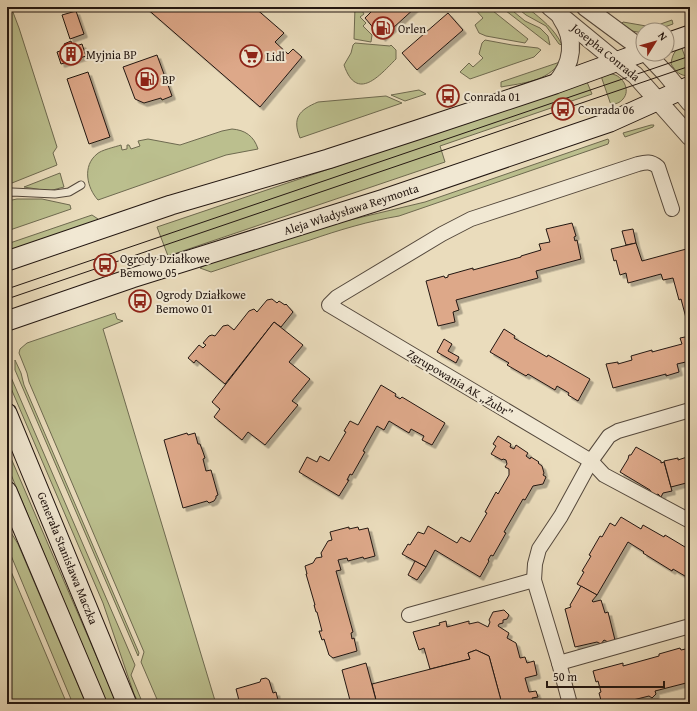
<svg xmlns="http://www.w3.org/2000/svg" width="697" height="711" font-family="'Gentium Book Plus',serif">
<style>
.green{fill:#bbbf8e;stroke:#6e6a50}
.building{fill:#dda889;stroke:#221611;filter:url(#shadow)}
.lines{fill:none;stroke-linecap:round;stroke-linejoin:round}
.service-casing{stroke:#54483c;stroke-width:9}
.minor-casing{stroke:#54483c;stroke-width:16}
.tertiary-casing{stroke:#54483c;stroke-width:19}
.secondary-casing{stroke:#221611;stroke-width:21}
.service{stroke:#f1e8d3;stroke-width:7}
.minor{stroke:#f1e8d3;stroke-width:14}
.tertiary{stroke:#f1e8d3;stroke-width:17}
.secondary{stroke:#f1e8d3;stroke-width:19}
.tram{stroke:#221611;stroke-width:1}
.labels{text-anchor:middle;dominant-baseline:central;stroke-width:4;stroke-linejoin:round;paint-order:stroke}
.poi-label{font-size:12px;fill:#221611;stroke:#f1e8d3;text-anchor:start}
.street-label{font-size:12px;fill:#221611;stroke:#f1e8d3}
</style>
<defs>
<filter id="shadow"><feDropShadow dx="3.5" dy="3.5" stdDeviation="0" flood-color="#0004"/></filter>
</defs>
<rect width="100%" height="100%" fill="#eadcbc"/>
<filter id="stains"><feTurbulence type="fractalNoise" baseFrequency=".005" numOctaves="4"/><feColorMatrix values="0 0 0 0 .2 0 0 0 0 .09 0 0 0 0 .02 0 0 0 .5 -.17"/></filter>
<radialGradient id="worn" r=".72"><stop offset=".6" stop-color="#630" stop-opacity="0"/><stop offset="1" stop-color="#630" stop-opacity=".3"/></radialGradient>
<g class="green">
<path d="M7,7h4l8,21 38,119 -4,6 4,12 -50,20z"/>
<path d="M355,7h5l4,7 -4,3 6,6 -3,3 9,9 -1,7 -17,-3z"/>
<path d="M473,7h15l40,32 -3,4 -39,-7 -7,-3 -4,-8 8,-7z"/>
<path d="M501,7h7l17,14 15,7 8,8 2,9z"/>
<path d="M516,7h11l2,2c12,10 26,20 33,36l-3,-1 -13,-18 -20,-11z"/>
<path d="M672,20l1,4 -17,6h-13v3l-11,-2 -12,-6 3,-3 29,5z"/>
<path d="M485,40l27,5 26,3 3,2 -7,7 -9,3 -55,19 -10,-7 9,-9 4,4 10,-9 -4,-4 3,-11z"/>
<path d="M355,43l35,3 1,-1 5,5v9c-16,16 -39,44 -52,6l7,-12 2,-8z"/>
<path d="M681,46l9,24v6c-10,0 -14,-4 -19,-12 1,-8 3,-13 10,-18z"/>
<path d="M560,62c-13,20 -38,21 -59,25v-5z"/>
<path d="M612,74c11,2 19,16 11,25 -3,4 -8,5 -12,6l-10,-29z"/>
<path d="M587,82l5,12 -152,52 5,16 -277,94 -11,-29z"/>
<path d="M419,90l7,4 -21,7 -14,-6z"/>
<path d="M386,96l16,7 -102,35c-8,-20 -1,-28 18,-36z"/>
<path d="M651,125h3l-1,2 -28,10 -2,-4z"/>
<path d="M232,129c13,1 22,7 26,20l-32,6 -128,45c-11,-12 -16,-34 -1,-46 4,-4 18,-7 24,-9l1,5 5,-1v-4h2l2,4 9,-3 -2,-5 10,-2 32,6 42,-14z"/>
<path d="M608,139l1,2 -1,3 -209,72c-30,5 -60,14 -89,24 -33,10 -66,21 -99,32l-11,-4 21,-11 70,-23 134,-32z"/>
<path d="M60,173l4,14 -15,4 -25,-4z"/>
<path d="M17,199h25l28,6 1,4 -64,22v-30z"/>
<path d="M92,215l6,4v1l-91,32v-8z"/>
<path d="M115,313l2,6 6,2 -20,8 113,375h-57l-18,-42 3,-10 -115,-270 -2,-9 -8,-20 1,-4 7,-6z"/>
<path d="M15,360l6,13 3,12 115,268 -1,3 -123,-286z"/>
<path d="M7,368l128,297 -4,10 12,29h-4l-5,-10 -31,-91 -96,-224z"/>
<path d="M7,449l110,255h-10l-100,-239z"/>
<path d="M7,526l11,18 68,160h-13l-66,-158z"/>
<path d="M7,562l60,142h-60z"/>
</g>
<g class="building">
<path d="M145,7h109l30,26 -9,9 13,12 5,-5 9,8 -42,50z"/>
<path d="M372,7h44l-34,31 -17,-20 9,-9z"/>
<path d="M76,11l8,23 -14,5 -8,-24z"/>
<path d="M448,13l15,17 -46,40 -15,-17z"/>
<path d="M71,41l2,6 9,-3 4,12 -25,8 -4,-12 9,-3 -2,-5z"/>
<path d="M157,55l15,41 -10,4 -1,-2 -17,5 -9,-4 -12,-32z"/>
<path d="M88,72l22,65 -21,7 -22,-65z"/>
<path d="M572,223l4,13 -2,1 1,4 2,-1 4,19 -45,12 2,7 -82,22 3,10 -6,2 2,10 -17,4 -12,-45 18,-5 1,2 3,-1v-2l25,-7v2l48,-13v-1l20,-6 -2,-6 11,-2 -4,-13z"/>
<path d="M633,229l3,14 -10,2 -4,-14z"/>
<path d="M636,243l6,18 48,-13v85l-9,-34 -2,1 -6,-22 -10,2 -2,-6 -33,9 -2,-10 -6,2 -4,-15 -2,1 -3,-12z"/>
<path d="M272,299l5,4 2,-2 6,4 1,-1 7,8 -12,15 -7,-5 -49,62 -29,-24 -2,3 -6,-5 11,-13 4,3 3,-3 -3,-2 6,-7 3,-1 3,1 8,-10 5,-1 6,5 15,-19 5,-2 3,3 10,-12z"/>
<path d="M274,322l29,23 -14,17 21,17 -18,22 6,4 -33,40 -17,-13 -6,8 -28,-23 6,-8 -8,-7z"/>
<path d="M504,329l11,7 -1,2 33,19 1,-2 42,24 -12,22 -10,-6 1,-2 -12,-7 -2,4 -27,-16 -2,2 -19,-11 2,-2 -19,-11z"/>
<path d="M690,336v25l-13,3 2,8 -13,4v-2l-53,14 -7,-24 12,-2v2l14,-4 -1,-4 21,-6v2l30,-8 -2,-6z"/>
<path d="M444,339l8,5 -4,7 11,6 -3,6 -19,-11z"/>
<path d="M381,385l15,9 -1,2 5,3 2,-2 43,26 -13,22 -10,-5 2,-4 -13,-7 -2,4 -20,-12 -5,9 -7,-4 -14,25 2,1 -13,23 -2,-1 -3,6h2l-10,16 -40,-24 8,-15 10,5 3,-6 9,5 17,-29 -2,-1 6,-10 8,4z"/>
<path d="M187,433l1,2 7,-2 3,11h2l3,8 2,6 -2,1 3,12 5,-1 7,25 -2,1v2l-2,3 -5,2 -2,-2 -24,7 -19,-68z"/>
<path d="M498,436l13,8 -1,3 4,2 2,-4 12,8 -2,3 4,3 1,-2 8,5 -1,1 4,3 2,7 -1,2 3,2 -3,7 -10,2 -8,14 -2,-1 -19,33 2,1 -13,23 -2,-1 -3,5 1,1 -9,16 -45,-27 -9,17 -24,-13 6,-10 2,1 8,-13 6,2 4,-8 29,17 4,-6 9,5 17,-29 -2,-1 11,-20 2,2 11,-19v-6l-4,-2 2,-3 -1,-4 -3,-1 -1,1 -11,-6 5,-8 -3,-2z"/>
<path d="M636,447l25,14v2l3,-1 8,29 -9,2 -2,4 -3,-3 -2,1 -5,-3 -1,-2 -30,-18 8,-13 1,-4h2z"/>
<path d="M690,456v26l-19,5 -7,-26 14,-3v2z"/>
<path d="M621,517l20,12 2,-4 21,12 1,-2 25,15v29l-17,-10 -1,2 -29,-18 1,-1 -16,-10 -31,53 -20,-11 7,-12 -2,-1 9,-15 -2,-1 11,-19 2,1 8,-14 5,3z"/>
<path d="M349,527v2l9,-2 1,3 9,-2 7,28 -11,3 -1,-2 -15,4 -1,-3 -9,2 3,10 -5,1 17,61 -2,1 1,6 2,-1 3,13 -24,7 -4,-3 -5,-16 -2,1 -3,-9h3l-5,-19h-1l-2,-7h1l-9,-31h1l-2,-8 8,-3 3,-5 6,-1 -1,-4 7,-12 4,-1 -2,-8z"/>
<path d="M415,561l11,6 -9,13 -9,-5z"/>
<path d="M581,586l16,9 -5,6 1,1 8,-2 4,13 3,-1 7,28 -7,2 -4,-2 -3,4 -4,-2 -22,5 -10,-38 6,-2 -1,-2z"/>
<path d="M504,610l5,5 -2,4 -4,1v3l-4,1 -1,2 11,7 -2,5 9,5 4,15 5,-1 2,6 7,-2 3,14 -12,3 4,14 7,-1 2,6 -6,1 2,6h-32l-13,-48 -13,-6 -8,3 2,6 -40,10 -6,-21 -5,2 -6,-18 27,-7 -1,-2 7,-2 1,6 22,-6v3l9,-2 10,5 2,-5 -1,-2 4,-8z"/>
<path d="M680,648l1,2 9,-2v34l-35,9 1,3 -4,4 -3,-2 -32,8h-2l-1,-2 -12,2 -3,-11 2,-1 -3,-11 -2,1 -3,-11 30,-8v3l36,-10v-2z"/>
<path d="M476,650l13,6 13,48h-125l-5,-20 98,-25 -2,-6z"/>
<path d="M366,663l11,41h-26l-9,-34z"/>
<path d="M266,678l3,2 4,13 3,-1 3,12h-39l-4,-15 24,-7 1,-3z"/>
</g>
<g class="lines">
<g class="service-casing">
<path id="service" d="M7,193l5,-1 43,2 14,-2 12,-7"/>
</g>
<g class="minor-casing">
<g id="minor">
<path d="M672,209l-14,-42c-7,-6 -12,-5 -20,-3l-167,55 -29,15 -105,63 -8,8 262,156 13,14 86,46"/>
<path d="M409,615l125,-35"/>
<path d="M559,663l131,-37"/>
<path d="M570,704l-11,-41 -25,-83 1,-16 4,-15 22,-33 30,-55 18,-25 9,-5 72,-21"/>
</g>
</g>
<g class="tertiary-casing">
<g id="tertiary">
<path d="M550,7l67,55 18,13 55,62"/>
<path d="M585,7l58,43"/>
<path d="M647,54l19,20 24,29"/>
<path d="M555,84c18,-20 21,-44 6,-66"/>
</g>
</g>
<g class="secondary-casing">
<g id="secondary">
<path d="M667,43l23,-8"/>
<path d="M7,261l164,-56 157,-46 89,-29 138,-46 88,-32"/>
<path d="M7,321l125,-43 252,-79 226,-77 80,-36"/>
<path d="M7,413l120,291"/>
<path d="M7,491l90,213"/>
</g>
</g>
<use href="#service" class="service"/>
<use href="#minor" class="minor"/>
<use href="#tertiary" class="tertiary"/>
<use href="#secondary" class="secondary"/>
<g class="tram">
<path d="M7,289l683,-233"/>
<path d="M7,299l683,-233"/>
</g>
</g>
<defs>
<g id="fuel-ring" transform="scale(1.15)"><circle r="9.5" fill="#f1e8d3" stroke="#8f2418" stroke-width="1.5"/><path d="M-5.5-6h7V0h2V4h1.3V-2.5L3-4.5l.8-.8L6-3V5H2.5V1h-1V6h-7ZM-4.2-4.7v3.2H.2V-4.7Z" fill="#8f2418"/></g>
<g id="building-ring" transform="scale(1.15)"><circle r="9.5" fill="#f1e8d3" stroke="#8f2418" stroke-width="1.5"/><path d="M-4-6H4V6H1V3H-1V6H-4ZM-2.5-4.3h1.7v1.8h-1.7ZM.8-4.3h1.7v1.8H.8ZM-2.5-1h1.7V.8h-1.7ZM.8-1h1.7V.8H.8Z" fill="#8f2418"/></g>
<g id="supermarket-ring" transform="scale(1.15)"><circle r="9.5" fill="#f1e8d3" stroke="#8f2418" stroke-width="1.5"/><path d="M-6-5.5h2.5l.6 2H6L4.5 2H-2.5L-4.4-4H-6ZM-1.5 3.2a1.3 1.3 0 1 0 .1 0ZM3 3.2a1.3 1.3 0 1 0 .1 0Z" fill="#8f2418"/></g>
<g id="bus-ring" transform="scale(1.15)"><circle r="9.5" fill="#f1e8d3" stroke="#8f2418" stroke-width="1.5"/><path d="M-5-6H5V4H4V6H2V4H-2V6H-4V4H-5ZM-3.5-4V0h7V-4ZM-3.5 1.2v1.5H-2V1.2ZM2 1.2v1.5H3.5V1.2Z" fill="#8f2418"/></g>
</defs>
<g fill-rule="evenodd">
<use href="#fuel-ring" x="383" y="28"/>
<use href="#building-ring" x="71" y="54"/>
<use href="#supermarket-ring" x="251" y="56"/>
<use href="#fuel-ring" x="147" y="79"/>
<use href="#bus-ring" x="448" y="96"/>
<use href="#bus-ring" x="563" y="109"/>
<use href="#bus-ring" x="105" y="265"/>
<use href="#bus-ring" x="140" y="301"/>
</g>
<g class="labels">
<g class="poi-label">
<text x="398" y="28">Orlen</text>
<text x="86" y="54">Myjnia BP</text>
<text x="266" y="56">Lidl</text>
<text x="162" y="79">BP</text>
<text x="464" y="96">Conrada 01</text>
<text x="578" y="109">Conrada 06</text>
<text x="120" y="258">Ogrody Działkowe<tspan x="120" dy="14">Bemowo 05</tspan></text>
<text x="156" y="294">Ogrody Działkowe<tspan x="156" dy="14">Bemowo 01</tspan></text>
</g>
<g class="street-label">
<text transform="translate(606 52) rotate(39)">Josepha Conrada</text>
<text transform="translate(351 209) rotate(-18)">Aleja Władysława Reymonta</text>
<text transform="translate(460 383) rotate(31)">Zgrupowania AK „Żubr”</text>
<text transform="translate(68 558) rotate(68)">Generała Stanisława Maczka</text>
</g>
</g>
<rect width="697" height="711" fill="none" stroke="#eadcbc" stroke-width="24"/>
<rect x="8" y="8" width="681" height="695" fill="none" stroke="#221611" stroke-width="2"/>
<rect x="12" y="12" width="673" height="687" fill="none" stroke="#221611"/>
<g transform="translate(655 42) rotate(53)"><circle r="19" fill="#f1e8d3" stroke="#9e9485"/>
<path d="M0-3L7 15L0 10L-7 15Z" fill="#8f2418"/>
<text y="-6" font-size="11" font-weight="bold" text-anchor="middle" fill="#221611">N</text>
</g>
<path d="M547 681v6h117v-6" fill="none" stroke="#221611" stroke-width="2"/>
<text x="553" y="681" font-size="12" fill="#221611" stroke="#f1e8d3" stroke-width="3" paint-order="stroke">50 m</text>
<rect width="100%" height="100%" filter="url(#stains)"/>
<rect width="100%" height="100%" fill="url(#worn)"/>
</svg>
